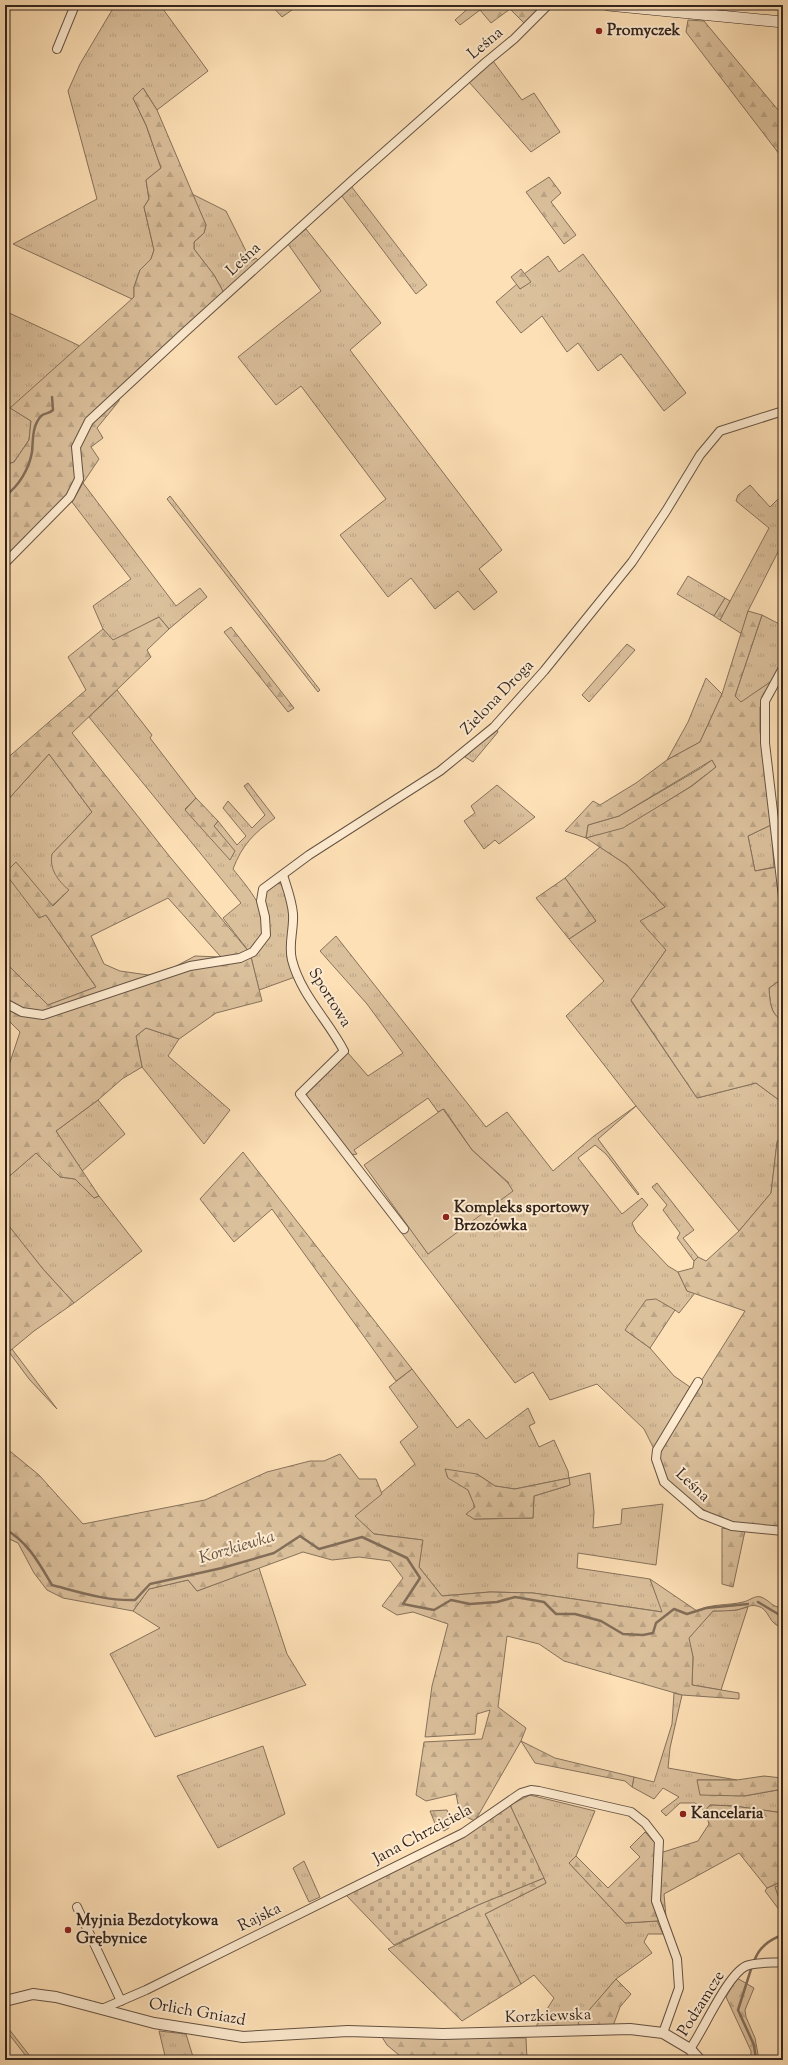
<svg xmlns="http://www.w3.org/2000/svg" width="788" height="2065" font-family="'Sorts Mill Goudy',serif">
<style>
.grass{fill:url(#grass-tufts);stroke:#86725c;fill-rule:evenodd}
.forest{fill:url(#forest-firs);stroke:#86725c;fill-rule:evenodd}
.cemetery{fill:url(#cemetery-stones);stroke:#86725c}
.green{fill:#dbc09c;stroke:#86725c}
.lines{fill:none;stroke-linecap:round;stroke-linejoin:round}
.stream{stroke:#836e5a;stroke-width:2.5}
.minor-casing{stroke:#655343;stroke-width:10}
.tertiary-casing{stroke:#655343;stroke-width:12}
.secondary-casing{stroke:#32241d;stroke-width:12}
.minor{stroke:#feebd0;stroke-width:8}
.tertiary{stroke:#feebd0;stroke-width:10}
.secondary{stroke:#feebd0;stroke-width:11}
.poi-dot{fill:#8f2418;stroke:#feebd0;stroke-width:1.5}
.labels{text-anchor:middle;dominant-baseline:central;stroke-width:4;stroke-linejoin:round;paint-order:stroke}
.poi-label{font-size:16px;font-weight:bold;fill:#32241d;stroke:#feebd0;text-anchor:start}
.street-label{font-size:16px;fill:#32241d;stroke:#feebd0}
.water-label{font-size:17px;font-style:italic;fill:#614f40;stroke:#feebd0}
</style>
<defs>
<pattern id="grass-tufts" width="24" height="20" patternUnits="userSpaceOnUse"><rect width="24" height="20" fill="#dbc09c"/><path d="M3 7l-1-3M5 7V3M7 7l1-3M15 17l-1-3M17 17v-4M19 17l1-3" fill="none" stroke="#bca586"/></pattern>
<pattern id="forest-firs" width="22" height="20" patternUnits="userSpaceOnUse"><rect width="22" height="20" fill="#dbc09c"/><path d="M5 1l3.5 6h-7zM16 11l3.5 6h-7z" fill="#bca586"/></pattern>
<pattern id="cemetery-stones" width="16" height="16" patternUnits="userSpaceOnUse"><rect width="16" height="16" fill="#dbc09c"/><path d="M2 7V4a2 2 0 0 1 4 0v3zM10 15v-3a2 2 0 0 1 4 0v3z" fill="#bca586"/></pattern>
</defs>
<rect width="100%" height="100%" fill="#fee0b6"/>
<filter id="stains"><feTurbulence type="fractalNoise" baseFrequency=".005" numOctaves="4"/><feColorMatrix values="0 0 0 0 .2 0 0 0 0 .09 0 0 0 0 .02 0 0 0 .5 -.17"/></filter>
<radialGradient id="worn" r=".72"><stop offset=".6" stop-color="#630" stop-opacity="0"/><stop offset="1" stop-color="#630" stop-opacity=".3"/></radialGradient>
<g class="grass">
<path d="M115,5h45l48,66 -51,39 -14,-22 -10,10 13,27 15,43 -15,12 3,19 -5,8 10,43 -3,9 -11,11 -6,17v10l-2,2 -119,-55 84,-45 -29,-108 12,-27z"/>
<path d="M271,5h28l-17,12z"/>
<path d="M493,61l29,39 12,-7 26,39 -29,20 -62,-70z"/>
<path d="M351,186l76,99 -11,9 -75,-99z"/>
<path d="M192,194l34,17 25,50 5,-3 4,4 -36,31 -10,-18 -20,-26v-7l10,-9 2,-8z"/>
<path d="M306,229l75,94 -31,27 152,200 -23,19 18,23 -23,18 -16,-19 -23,18 -24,-31 -23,19 -48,-62 46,-36 -85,-113 -25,19 -38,-48 83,-66 -33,-47z"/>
<path d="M583,254l103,139 -22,18 -43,-57 -23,17 -20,-28 -11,9 -25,-36 -21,17 -25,-31 21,-18 3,5 10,-7 -6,-8 24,-18 11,16z"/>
<path d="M5,311l75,35 -69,62 20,13 -2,19 -15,22 -9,3z"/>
<path d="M83,483l93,123 24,-18 7,9 -38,32 -10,-12 -46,24 -10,-12 -10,-23 38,-27 -59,-77z"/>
<path d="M750,485l20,22 13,-13v48l-35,69 -6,23 -22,-14 49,-92 -33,-27 2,-6z"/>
<path d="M170,496l150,194 -2,2 -151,-193z"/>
<path d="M688,576l37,22 -11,18 -37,-22z"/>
<path d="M762,615l21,11v36l-7,16 -35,25 -6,-7z"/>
<path d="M627,644l8,6 -46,52 -7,-7z"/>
<path d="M706,678l16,16 -22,48 -33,18 21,-38z"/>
<path d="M117,690l35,45 -2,3 46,60 -11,11 49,42 -20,-25 4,-5 19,24 9,-9 -23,-28 5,-7 24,27 13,-13 -21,-29 4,-3 27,35c-21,15 -33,27 -42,51 14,18 41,46 27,71 -3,5 -7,9 -10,13l-27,-35 18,-15 -152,-186z"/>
<path d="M496,728l2,4 -25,30 -8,-5z"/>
<path d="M49,754l43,58 -40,42 17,36 -17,16 -36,-43 30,52 50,72 -48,18 -43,-43v-159z"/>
<path d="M712,760l4,7 -26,20 -67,42 -37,9 2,-13 31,-9 82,-48z"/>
<path d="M497,785l38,32 -36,27 -4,-4 -11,9 -20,-28 11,-8 -4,-7z"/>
<path d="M771,825l3,42 -19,4 -7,-35z"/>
<path d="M600,847l27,18 38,42 1,43 -35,51 66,97 59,-15 27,20v29l-6,11 -6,50 -32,38 -103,-125 -38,33 41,55 -1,1 -32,-41 -11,-9 -17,13 44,56 20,-16 6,7 -16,18 4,9 32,34 10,6 9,19 8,2 -16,20 -4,-3 -50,20 25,18 24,28 16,11 -36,62 -10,-20 -47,-45 -47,16 -17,-28 -18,11 -115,-152 8,-6 20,29 81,-71 -37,-33 -28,-41 -6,3 -10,-14 -74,52 3,4 -5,1 -47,-60 43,-42 20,23 35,-23 -36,-49 -47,-53 16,-15 150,191 21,-15 46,59 41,-35 42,-30 -70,-90 38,-35 -35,-42 27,-18 -31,-43z"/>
<path d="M275,883l6,1c14,27 11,63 14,93l-36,13 -8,-33 10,-9 7,-13 -6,-35 2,-8z"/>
<path d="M783,978v43c-13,-7 -13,-20 -14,-33z"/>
<path d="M146,1028l33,11 -11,17 62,54 -26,34 -62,-77 -6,-31z"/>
<path d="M98,1100l27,34 -43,37 -26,-40z"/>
<path d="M36,1153l24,24 15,2 19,19 5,-2 43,55 -68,52 -31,-34 -38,-46v-43z"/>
<path d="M657,1183l37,47 -11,8 15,19 -4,4 -17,-23 3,-5 -17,-23 4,-5 -15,-18z"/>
<path d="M12,1349l45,60 -28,-30 -20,-27z"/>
<path d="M412,1369l45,59 12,-9 17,20 42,-31 7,15 -6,3 10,21 15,-7 14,31 1,7 21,-5 4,39 -1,16 28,-4 1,-15 41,-5 -7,61 -78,-12 -1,15 73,11 13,33 -130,-19 -43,-1 -48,4 -23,-29 3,-27 -48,-6 -20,-18 61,-52 -15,-22 18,-15 -29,-40zM477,1474l18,12 20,3 54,-11 1,7 -36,11 -1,22 -59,1v-17l-6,-12z"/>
<path d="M259,1568l28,86 19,31 -151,52 -45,-83 50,-26 -27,-17 16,-22 39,-9 9,11z"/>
<path d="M748,1607l-27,83 -29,-5 1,-28 -5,-19 25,-27 23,-1z"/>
<path d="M674,1693l8,2 -12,53 -2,20 69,12h-40l47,16 39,-7v-10l-2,26 2,1v7l-49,-7 -24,-1 -5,6 -10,-8h-15l-14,13 -5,-5 18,-14 -16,-9 -9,11 -22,-12 2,-10 20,5 18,-58z"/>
<path d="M263,1746l22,68 -67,34 -41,-72z"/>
<path d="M530,1795l65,16 -19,45 -7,7 56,60 32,-2 6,13h-15l-4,8 8,11 -36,26 -37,44 4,5h-48l19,-30 -20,-23 -13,9 -36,-70 61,-31 -36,-78z"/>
<path d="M304,1861l16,36 -11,5 -16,-34z"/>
<path d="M783,1881v34l-18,-24 2,-3z"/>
<path d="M5,2024l28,36h-4l-24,-31z"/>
<path d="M159,2031l27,3 8,26h-28z"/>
</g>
<g class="forest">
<path d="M472,5h71l-19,18 -14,-14 -19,14 -11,-13 -20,15 -5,-5z"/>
<path d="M688,20l16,1 79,95v43l-97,-127z"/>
<path d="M143,88l14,22 49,115 -2,8 -10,9v7l20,26 10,18 -138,128 -12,26 2,31 -9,16 -62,64v-93l9,-3 15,-22 2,-19 -21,-13 124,-111v-10l6,-17 11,-11 3,-9 -10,-43 5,-8 -3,-19 15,-12 -15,-43 -13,-27z"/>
<path d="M549,177l12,16 -10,9 25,33 -12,9 -38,-52z"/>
<path d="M521,269l10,13 -11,7 -9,-12z"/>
<path d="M119,396v5l-22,27 6,10 -12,9 8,12 -16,24 -4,-35 13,-27z"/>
<path d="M725,598l5,3 -10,19 -6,-4z"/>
<path d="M748,611l14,4 -27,81 6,6 35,-24 -16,29v24l11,94 -23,11 7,35 28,-5v112l-14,10c1,14 1,26 14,33v23l-4,5 -1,11 5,8v35l-27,-20 -59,15 -66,-98 35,-50 -26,-29 25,-14 -38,-42 -41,-27 -21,-7 28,-30 7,4 36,-22 31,-23 33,-18 22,-48zM712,760l4,7 -24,19 -69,42 -37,10 2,-13 31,-9z"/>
<path d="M159,617l10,12 -22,21 4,7 -79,76 98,124 80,96 12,48 -46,12 -37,26 -33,-11 -10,8 6,31 -20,12 -24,21 -42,31 43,65 -5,2 -19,-19 -15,-2 -24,-24 -31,27v-103l15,-45 -15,-15v-55l43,43 48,-18 -50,-72 -7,3 -34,-45 11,-11 37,44 16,-16c-11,-9 -20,-21 -17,-36l40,-42 -43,-58 -44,49v-43l81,-70 -18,-33 35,-28 10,11zM168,898l53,59 -26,-1 -30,16 -17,3 -28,-4 -16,-7 -13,-28z"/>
<path d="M231,627l63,81 -6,4 -64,-80z"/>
<path d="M196,798l22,23 -4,5 21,25 -5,9 -45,-50z"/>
<path d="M565,878l31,43 -27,18 -33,-41z"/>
<path d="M783,1132v395c-19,-2 -46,-2 -64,-9 -16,-7 -44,-27 -54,-41 -3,-6 -5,-14 -7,-20l8,-20 79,-126 -58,-20 -9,-19 15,-4 1,-7 4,-4 8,4 33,-30 32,-38 6,-51z"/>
<path d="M243,1152l169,217 -16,12 -124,-172 -38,33 -34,-43z"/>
<path d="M5,1221l38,48 31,34 -40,28 -29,24z"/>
<path d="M656,1299l19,11 -25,38 -25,-18 21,-30z"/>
<path d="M5,1450l6,2 28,23 44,49 122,-24 62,-28 43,-11h14l16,-7 19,25h17l6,15 -27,22 19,18 49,6 -4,27 23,29 48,-4 43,1 129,19 -12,-33 47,32c15,-8 30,-5 46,-9 6,-1 12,-7 18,-5 10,4 10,10 22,11v19c-15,-1 -13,-19 -26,-21 -7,-2 -14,3 -21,4 -8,1 -16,1 -23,1l-24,27 4,19 -1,28 47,8v6l-57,-4 -118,-34 -25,-17 -32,-8 -9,71 28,21 -5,13 34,17 79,19 -2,10 -7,-6 -90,-18 -14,-22 -46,80 -15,-7 -4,-20 -30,7 -10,-6 8,-53 58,-3 8,-29 -13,4 -2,20 -50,3 7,-51 16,-62 -35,-12 -16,3 -15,-9 21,-28 -13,-17 -31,-4 -27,3 -29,-8 -106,39 -9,-11 -39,9 -16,22 -70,-13 -16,-8 -13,-17 -16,-30 -13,-6z"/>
<path d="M445,1469l32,5 18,12 20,3 54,-11 1,7 -36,11 -1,22 -59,1 -8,-5 9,-7 -7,-17 -20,-12z"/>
<path d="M722,1528l23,3 -12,56 -11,-3z"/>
<path d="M764,1776l18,2 1,11 -39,7 -44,-1 -3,-15h40z"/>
<path d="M710,1805l24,1 49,7v68l-16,7 -28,-35 -75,41 2,23 -9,4 -32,2 -56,-60 7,-7 32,32 32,-31 -10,-10 15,-15 10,11 2,11 41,-13 11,-17 -4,-13z"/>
<path d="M447,1810l5,12 -3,6 -5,3 -8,-5 -6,-15z"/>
<path d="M544,1878l2,5 -61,31 36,70 -59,37 -74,-72 90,-44z"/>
<path d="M737,1978l17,10 -9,22 1,7 9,21 4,22h-8v-9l-25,-54z"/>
<path d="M616,1979l15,15 -11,13 -7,19 -30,2 -5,-5z"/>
<path d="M382,2037l144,1 1,22h-122l-18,-15z"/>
</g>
<path class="cemetery" d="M510,1805l34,73 -66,27 -84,40 -48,-50 113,-55z"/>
<g class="green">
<path d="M443,1109l29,41 36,33 5,8 -85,63 -64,-89z"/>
<path d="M783,1884v26l-8,-23z"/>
</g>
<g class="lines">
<g class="stream">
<path d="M5,496c14,-10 24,-27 27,-44 1,-9 0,-22 5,-30 6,-12 10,-6 16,-12l-1,-13"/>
<path d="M5,1529c23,13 34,34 47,56 27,7 54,16 83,15l15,-16 72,-16 52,-15 26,-17 19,13 43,-12 45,21 13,20 -17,26 31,6 17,-10 19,4 27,-2 18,-5 29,5 12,12h19l26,7 22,13 20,1 10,-2 3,-10 18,-14 13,5 19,-6 42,-4"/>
<path d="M758,1602l25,15"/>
<path d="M754,1962c4,-14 16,-23 29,-27"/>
<path d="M752,1966l-14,44 16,35 2,15"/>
</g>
<g class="minor-casing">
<g id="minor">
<path d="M57,49l18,-44"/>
<path d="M5,563l65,-66 9,-18 -3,-32 13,-26 96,-89 170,-154 131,-116 28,-23 34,-34"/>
<path d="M783,668l-18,33v42l18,154"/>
<path d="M283,875c4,13 9,26 10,39 1,16 -5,31 -1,46 9,35 36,60 52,91l-44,43 104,135"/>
<path d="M5,1003l17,9 21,3 147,-49 50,-8 13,-6 13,-17 -1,-18 -4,-16 2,-12 46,-34 131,-84 54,-44 50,-56 88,-109 34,-51 34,-56 20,-24 63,-20"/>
<path d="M698,1382l-41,68 -1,9 8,23 37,32 31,12 51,5"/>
<path d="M77,1907l44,94"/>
<path d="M102,2009l44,-19 317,-157 58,-40 10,-3 8,1 92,21 14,11 14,18 -3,60 21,58 2,29 -16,45"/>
<path d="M690,2049c13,-18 37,-74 56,-83 10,-4 26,-3 37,-4"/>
</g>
</g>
<g class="tertiary-casing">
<path id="tertiary" d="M5,2001l28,-7 23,3 98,26 89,14 105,-6 95,3 187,-5 33,4 27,16 10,11"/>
</g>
<g class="secondary-casing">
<path id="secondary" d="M608,5l175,17"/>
</g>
<use href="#minor" class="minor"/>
<use href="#tertiary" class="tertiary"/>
<use href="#secondary" class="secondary"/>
</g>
<g class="poi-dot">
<circle cx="599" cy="31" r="4"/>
<circle cx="446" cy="1217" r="4"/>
<circle cx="683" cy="1814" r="4"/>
<circle cx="68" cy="1930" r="4"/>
</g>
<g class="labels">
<g class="poi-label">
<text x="607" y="31">Promyczek</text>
<text x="454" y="1208">Kompleks sportowy<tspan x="454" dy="18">Brzozówka</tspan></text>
<text x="691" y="1814">Kancelaria</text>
<text x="76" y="1921">Myjnia Bezdotykowa<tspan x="76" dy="18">Grębynice</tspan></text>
</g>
<g class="street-label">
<text transform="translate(486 44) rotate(-40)">Leśna</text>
<text transform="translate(244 260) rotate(-43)">Leśna</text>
<text transform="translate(498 698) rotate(-46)">Zielona Droga</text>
<text transform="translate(329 998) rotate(58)">Sportowa</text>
<text transform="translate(692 1486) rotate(43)">Leśna</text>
<text transform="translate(423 1835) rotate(-28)">Jana Chrzciciela</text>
<text transform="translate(260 1918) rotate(-26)">Rajska</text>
<text transform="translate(702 2004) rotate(-58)">Podzamcze</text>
<text transform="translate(197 2013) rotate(10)">Orlich Gniazd</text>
<text transform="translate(548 2017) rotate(-2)">Korzkiewska</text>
</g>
<g class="water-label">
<text transform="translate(237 1548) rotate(-17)">Korzkiewka</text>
</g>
</g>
<rect width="788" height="2065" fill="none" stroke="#fee0b6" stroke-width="20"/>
<rect x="6" y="6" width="776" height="2053" fill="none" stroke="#32241d" stroke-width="2"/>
<rect x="10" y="10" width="768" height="2045" fill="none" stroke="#32241d"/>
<rect width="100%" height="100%" filter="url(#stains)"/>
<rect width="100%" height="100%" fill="url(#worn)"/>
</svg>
